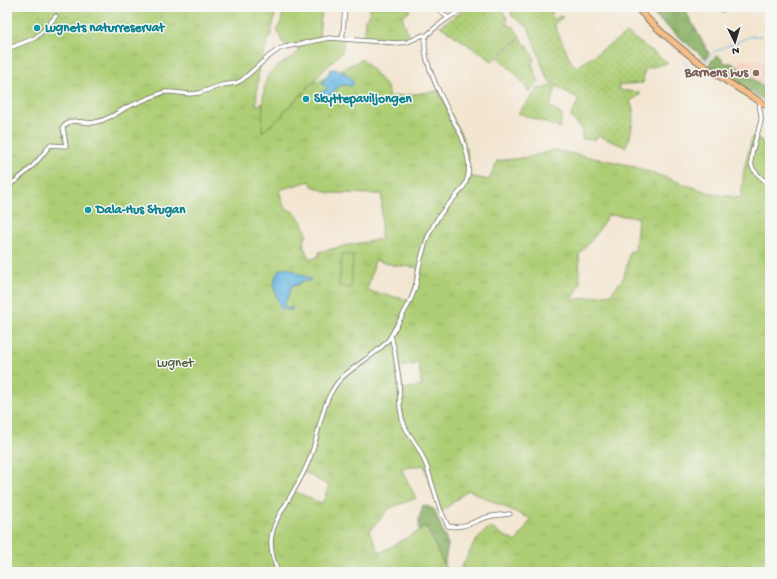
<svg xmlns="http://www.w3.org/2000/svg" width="777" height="579" font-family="'Gochi Hand',sans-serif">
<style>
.built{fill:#f5d3c1}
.grass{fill:url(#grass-dots);stroke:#6c7c50}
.forest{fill:url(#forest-crowns);stroke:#5a6e48}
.park{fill:url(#park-tufts);stroke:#6c7c50;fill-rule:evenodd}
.garden{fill:#aece75;stroke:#6c7c50}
.water{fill:url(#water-ripples);stroke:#4a7288}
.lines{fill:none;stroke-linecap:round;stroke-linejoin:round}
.stream{stroke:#6ab8e4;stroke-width:1}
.minor-casing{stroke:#716c65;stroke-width:5}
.highway-casing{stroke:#716c65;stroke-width:7}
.minor{stroke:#fff;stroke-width:3.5}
.highway{stroke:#f6be86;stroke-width:5.5}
.culture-dot{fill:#0f9aa8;stroke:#f6f6f2;stroke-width:1.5}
.education-dot{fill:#8d6e63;stroke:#f6f6f2;stroke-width:1.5}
.labels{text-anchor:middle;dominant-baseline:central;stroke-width:3;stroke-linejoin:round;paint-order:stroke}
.culture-label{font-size:13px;font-weight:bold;fill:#0d838f;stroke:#f6f6f2;text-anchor:start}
.education-label{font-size:13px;font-weight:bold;fill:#785e54;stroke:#f6f6f2;text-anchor:end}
.park-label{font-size:13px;fill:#525c41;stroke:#f6f6f2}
</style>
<defs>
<pattern id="grass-dots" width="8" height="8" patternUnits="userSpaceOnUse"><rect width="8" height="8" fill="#aece75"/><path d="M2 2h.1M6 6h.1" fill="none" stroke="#96b165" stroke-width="1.8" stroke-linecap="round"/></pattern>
<pattern id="forest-crowns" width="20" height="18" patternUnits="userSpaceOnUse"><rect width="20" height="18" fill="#8ab166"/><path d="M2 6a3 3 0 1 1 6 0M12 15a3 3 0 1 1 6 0" fill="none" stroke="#719054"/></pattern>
<pattern id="park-tufts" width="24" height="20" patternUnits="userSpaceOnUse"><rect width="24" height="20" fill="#aece75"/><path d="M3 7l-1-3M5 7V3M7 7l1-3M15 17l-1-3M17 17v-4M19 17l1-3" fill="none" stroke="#96b165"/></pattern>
<pattern id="water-ripples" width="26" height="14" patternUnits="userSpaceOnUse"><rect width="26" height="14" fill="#6ab8e4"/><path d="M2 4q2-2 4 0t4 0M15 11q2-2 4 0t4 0" fill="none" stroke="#5796b9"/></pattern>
</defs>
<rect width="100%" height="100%" fill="#f6f6f2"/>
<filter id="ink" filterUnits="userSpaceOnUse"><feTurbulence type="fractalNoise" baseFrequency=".025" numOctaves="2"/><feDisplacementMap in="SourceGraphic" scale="8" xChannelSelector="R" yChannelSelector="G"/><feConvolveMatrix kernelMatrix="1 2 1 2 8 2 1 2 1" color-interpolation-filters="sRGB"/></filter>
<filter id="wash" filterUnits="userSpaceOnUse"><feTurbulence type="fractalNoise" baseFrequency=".012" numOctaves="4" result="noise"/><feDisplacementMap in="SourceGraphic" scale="16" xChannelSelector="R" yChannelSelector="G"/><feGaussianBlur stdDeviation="0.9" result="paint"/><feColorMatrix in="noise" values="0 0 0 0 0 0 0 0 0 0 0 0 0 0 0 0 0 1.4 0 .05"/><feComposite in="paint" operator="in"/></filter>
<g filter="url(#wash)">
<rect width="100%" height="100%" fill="#f3e6d1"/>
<path class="built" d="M740,60h30v27l-22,-10 -13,-9z"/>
<g class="grass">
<path d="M476,7h24l7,11v7l7,2 6,10 -28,24 -52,-35 23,-15z"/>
<path d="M509,7h40l4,4 -2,5 3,4 6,-4 3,1 -9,7 17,38 6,5 50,-34 41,30 -23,6 -2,14 -25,2 2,5 19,2 1,3 -10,6 4,11 -4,26 -5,9 -26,-11 -4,4 -13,-1v-11l-12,-11 9,-18 -23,-13 -6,20 12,9 -2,13 -42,-15 21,-25 5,1 8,-5 -6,-8 -7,-20 -11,-29 -16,-11z"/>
<path d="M521,38l2,2v3l6,3v4l5,7 -2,7 7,18 -10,10c-10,-16 -17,-22 -31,-34z"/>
</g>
<g class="forest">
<path d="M645,7h47l-6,5 23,41 -3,6 -25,-20z"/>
<path d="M718,55l7,8h7l32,24h6v16l-32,-18 -13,-9 -14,-8 -3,-3 6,-7z"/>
<path d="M423,505l11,4 14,36 -4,21 4,6h-10l-19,-33v-20z"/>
</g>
<g class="park">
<path d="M7,7h264l4,8 -4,19 -12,31 -3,40 16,-3 91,-43 24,28 2,10 50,-6 24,47 5,19v19l21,4 8,-19 33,-4 24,-7 75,15 84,29 28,4 3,-28 8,-32 9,2 9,17v415h-315l5,-3 15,-27 14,-15 27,15 15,-23 -63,-29 -28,23 -16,-48 -23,4 15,29 -26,10 -21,23 11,22 46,-26 21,45h-440zM310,181l2,5 18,7 52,1 -1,45 -37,7 -25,6v4l-9,4 -7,-15 4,-11c-7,-15 -8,-20 -23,-27l-5,-17zM608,215l30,2 -3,34h-5l-6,26 -13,17 -39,6 8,-16 -1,-30 16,-18zM375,260l18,5 25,3 -2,15 -6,17 -43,-9zM418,363l4,23 -20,3 -3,-21zM304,472l25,14 -7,18 -28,-13z"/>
<path d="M370,7h39l1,4 -8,5 7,20c-16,6 -29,4 -45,2l1,-19 4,-3z"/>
</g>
<g class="garden">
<path d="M276,7h46l-3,29 25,3 -2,13 -18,18 -27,29 -13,12 -2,5 -20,16c1,-15 -1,-49 8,-59 7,-9 22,-13 30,-23l-17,-7 -6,-13c5,-10 9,-15 -1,-23z"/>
<path d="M342,254l11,1 -2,33 -12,-2z"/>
</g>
<g class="water">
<path d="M333,69c11,1 16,5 21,14l-3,3c-3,0 -7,-2 -10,-1 -1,1 -8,7 -10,9v2c-4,4 -10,4 -13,-1v-1l9,-5v-2l-4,-2 -1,-4 4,-3 4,-8z"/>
<path d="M288,267l3,3h3l5,4 12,5 -1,2h-9l-3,4h-4l-3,2c-1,8 -6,13 -7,20l9,1 -1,2h-11l-7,-22 1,-11 5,-8z"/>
</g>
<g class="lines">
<g class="stream">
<path d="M713,52l38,-16h10"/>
<path d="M683,61c5,6 10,13 18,7"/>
<path d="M704,63l8,-9"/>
</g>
</g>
</g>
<g filter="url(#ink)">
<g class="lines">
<g class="minor-casing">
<g id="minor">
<path d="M436,7l12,11"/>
<path d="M722,10l1,-3"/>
<path d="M426,36c12,-12 26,-21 41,-29"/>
<path d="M342,38l1,-5 2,-26"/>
<path d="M7,49l28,-11 9,-8 12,-14"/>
<path d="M760,101c-2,7 2,13 1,19 -2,13 -13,35 -9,47 4,8 12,13 18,18"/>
<path d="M7,187c20,-14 29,-23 43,-42l16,1 -3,-19 6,-5 5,-1 18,2 11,-3 11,-5 13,-8 37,-15h7l19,2 9,-1 23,-8 14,-2 6,-3 26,-23 11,-8 6,-2 44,-9 68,5 11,-1 15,-7 3,1"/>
<path d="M391,336l3,12 5,32 1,27 2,12 4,10 14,22 7,16 13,42 8,17c16,3 25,-5 40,-9 7,-2 14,-2 22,-3"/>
<path d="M278,572c-5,-12 -9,-25 -6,-38 2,-11 8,-21 14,-30 9,-16 19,-31 25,-49 9,-24 10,-52 27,-73 15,-18 43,-28 54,-48 7,-13 16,-26 21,-40 4,-9 4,-18 6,-27 3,-13 6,-26 12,-37 4,-8 9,-16 15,-23 6,-7 13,-13 18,-21 9,-15 3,-34 -2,-49 -11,-22 -44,-78 -36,-101"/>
</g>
</g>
<g class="highway-casing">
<path id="highway" d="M636,7c38,41 85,73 134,100"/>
</g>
<use href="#minor" class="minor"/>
<use href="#highway" class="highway"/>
</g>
</g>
<g class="culture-dot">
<circle cx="37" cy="28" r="4"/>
<circle cx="306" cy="99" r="4"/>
<circle cx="88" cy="210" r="4"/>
</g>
<circle class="education-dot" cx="756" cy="73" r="4"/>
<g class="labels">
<g class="culture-label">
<text x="45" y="28">Lugnets naturreservat</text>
<text x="314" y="99">Skyttepaviljongen</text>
<text x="96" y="210">Dala-Hus Stugan</text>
</g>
<g class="education-label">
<text x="748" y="73">Barnens hus</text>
</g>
<g class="park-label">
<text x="175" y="363">Lugnet</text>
</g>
</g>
<rect width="777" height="579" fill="none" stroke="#f6f6f2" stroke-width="24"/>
<g transform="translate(735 42) rotate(175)" stroke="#f6f6f2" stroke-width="3" paint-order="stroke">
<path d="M0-3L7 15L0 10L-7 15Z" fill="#2b2b2b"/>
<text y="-6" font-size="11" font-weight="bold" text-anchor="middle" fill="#2b2b2b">N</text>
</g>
</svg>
